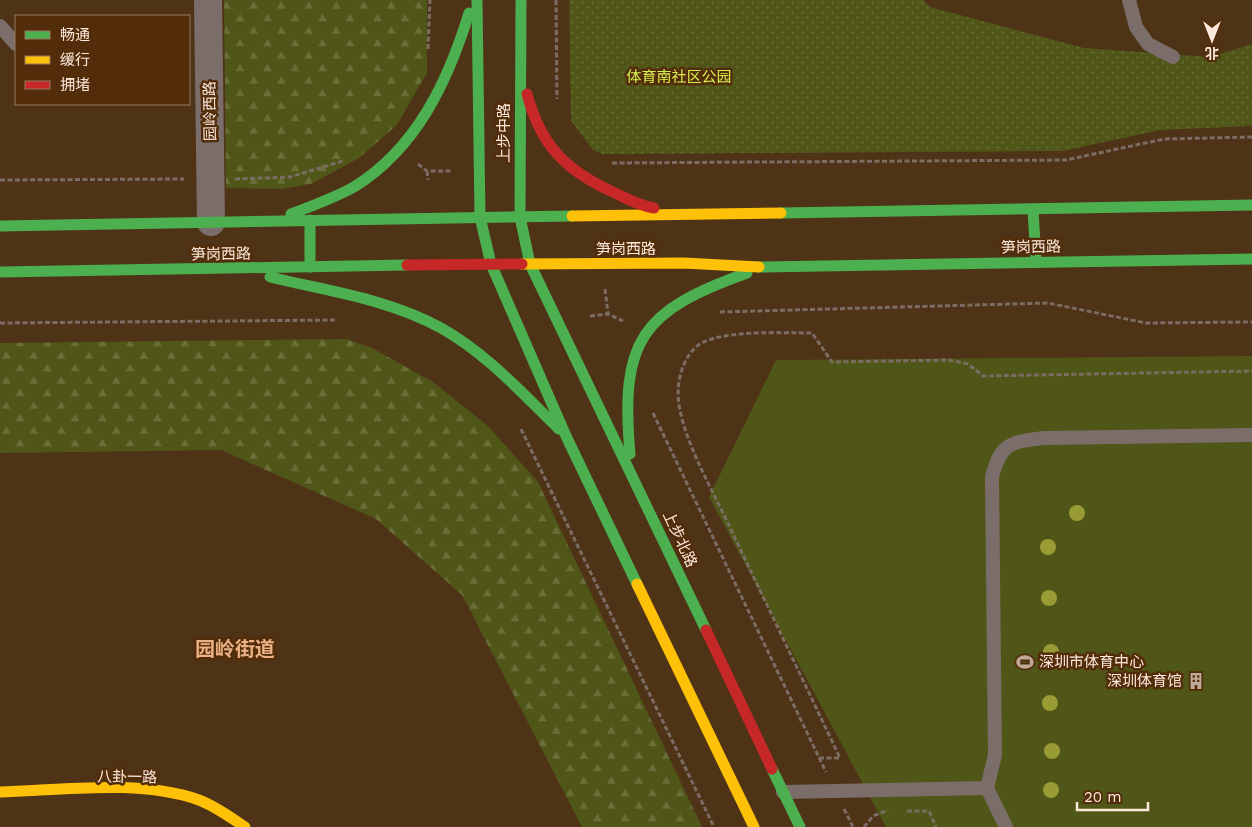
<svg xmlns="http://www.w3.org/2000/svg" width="1252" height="827" font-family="'Work Sans','Noto Sans SC',sans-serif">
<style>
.forest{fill:url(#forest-firs)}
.park{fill:url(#park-dots)}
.pitch{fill:#505617}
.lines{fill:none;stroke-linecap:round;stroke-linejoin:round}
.path{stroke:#7b6d63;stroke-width:3;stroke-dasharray:5 2.5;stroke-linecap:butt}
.lane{stroke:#7b6e6a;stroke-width:14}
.street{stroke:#7b6e6a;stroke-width:28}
.fast{stroke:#4caf50;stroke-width:11}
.slow{stroke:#ffc107;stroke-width:11}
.jam{stroke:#c62828;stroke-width:11}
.tree{fill:#999b35}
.labels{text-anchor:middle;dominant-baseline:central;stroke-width:5;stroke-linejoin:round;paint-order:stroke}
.park-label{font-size:15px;fill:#d6f04d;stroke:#532d0a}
.street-label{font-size:15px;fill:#fce9dc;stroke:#532d0a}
.poi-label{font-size:15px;fill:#fce9dc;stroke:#532d0a;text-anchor:start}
.district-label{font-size:20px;font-weight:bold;fill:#ebb084;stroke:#532d0a}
</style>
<defs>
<pattern id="forest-firs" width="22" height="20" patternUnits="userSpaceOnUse" patternTransform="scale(1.25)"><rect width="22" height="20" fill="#505617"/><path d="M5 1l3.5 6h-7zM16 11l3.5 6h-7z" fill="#6a6e38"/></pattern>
<pattern id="park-dots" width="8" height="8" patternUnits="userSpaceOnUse" patternTransform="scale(1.25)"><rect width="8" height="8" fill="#505617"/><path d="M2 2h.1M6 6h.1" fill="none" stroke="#6a6e38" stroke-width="1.8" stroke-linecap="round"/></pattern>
</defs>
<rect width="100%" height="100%" fill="#4e3317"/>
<g class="forest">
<path d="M224,0h203v73l-30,52 -38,33 -48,26 -30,5 -55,-1z"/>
<path d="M346,339l26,9 61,34 55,44 50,56 164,345h-120l-120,-232 -86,-76 -155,-69 -221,3v-110z"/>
</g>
<path class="park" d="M569,0h354l7,7 154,41 127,9 41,-13v82l-92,4 -97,21 -461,3 -9,-4 -22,-29z"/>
<path class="pitch" d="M1252,356v471h-366l-177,-330 67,-137z"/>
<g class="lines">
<g class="path">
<path d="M556,0l1,99"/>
<path d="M428,49l2,-49"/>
<path d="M612,163l454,-3 98,-21 88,-2"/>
<path d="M418,164l9,7h26"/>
<path d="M427,171l1,9"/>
<path d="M235,179l55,-2 53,-16"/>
<path d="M0,180l184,-1"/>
<path d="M605,289l3,25"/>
<path d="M720,312l328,-9 98,20 106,-1"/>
<path d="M590,316l18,-2 15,7"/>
<path d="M0,323l337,-3"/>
<path d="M653,413l173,359"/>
<path d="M521,429l193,398"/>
<path d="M819,758h21c-36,-76 -72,-151 -108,-226 -17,-38 -44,-82 -52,-122 -5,-22 0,-48 16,-63 19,-18 89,-14 116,-14l20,29 116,-2 20,4 15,12 269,-5"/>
<path d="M844,809l9,18"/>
<path d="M907,811h22l7,16"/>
<path d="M864,827l9,-11 15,-6"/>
</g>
<g class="lane">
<path d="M1129,0l7,27 12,17 25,13"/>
<path d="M0,26l16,18"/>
<path d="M783,792l204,-4"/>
<path d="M1006,827l-19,-39 8,-33 -3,-278c9,-34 18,-35 52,-39l208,-3"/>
</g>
<path class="street" d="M208,0l3,222"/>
<g class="fast">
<path d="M477,0l3,217 11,47 75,172 71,148"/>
<path d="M521,0l-1,217 10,47 176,366"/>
<path d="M1033,209l3,53"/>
<path d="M781,213l471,-8"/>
<path d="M291,214c21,-8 43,-16 63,-27 63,-39 94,-106 115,-174"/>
<path d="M310,220v47"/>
<path d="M0,226l572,-10"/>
<path d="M759,267l493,-8"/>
<path d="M0,272l407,-7"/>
<path d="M270,277c57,14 119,22 171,51 45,25 81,65 118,101"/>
<path d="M630,454c-10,-114 11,-143 117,-181"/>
<path d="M772,769l28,58"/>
</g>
<g class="slow">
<path d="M572,216l209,-3"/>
<path d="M522,264l162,-1 75,4"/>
<path d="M637,584l117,243"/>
<path d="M0,792c62,-2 140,-13 199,8 16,6 31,17 46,27"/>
</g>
<g class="jam">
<path d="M527,94c14,52 39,77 88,99 12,6 25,13 39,15"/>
<path d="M407,265l115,-1"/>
<path d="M706,630l66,139"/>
</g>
</g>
<g class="tree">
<circle cx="1077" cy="513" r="8"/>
<circle cx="1048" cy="547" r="8"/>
<circle cx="1049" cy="598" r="8"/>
<circle cx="1051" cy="652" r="8"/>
<circle cx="1050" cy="703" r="8"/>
<circle cx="1052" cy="751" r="8"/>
<circle cx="1051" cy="790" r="8"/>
</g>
<defs>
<g id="stadium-bare" transform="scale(1.35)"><path d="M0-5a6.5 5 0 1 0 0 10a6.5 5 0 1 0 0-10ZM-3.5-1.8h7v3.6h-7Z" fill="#bfa997" stroke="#532d0a" stroke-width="2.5" paint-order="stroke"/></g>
<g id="building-bare" transform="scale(1.35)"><path d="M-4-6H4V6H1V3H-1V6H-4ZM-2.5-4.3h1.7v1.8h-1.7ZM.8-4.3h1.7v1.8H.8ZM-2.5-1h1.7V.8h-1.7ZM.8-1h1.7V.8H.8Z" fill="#bfa997" stroke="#532d0a" stroke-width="2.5" paint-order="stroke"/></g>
</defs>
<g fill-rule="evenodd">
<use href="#stadium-bare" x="1025" y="662"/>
<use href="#building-bare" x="1196" y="681"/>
</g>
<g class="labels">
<g class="park-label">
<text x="679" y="77">体育南社区公园</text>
</g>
<g class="street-label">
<text transform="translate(210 111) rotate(-91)">园岭西路</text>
<text transform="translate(504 133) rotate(-90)">上步中路</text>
<text transform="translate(1031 247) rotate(-1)">笋岗西路</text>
<text x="626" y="249">笋岗西路</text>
<text transform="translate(221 254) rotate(-1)">笋岗西路</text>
<text transform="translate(680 539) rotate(65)">上步北路</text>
<text transform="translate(127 777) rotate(1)">八卦一路</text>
</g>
<g class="poi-label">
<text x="1039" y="662">深圳市体育中心</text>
<text x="1182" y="681" text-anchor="end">深圳体育馆</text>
</g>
<g class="district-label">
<text x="235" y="649">园岭街道</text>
</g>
</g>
<rect x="15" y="15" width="175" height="90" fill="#532d0a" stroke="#97785e"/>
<rect x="25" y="31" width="25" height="8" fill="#4caf50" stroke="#97785e"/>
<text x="60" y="40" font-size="15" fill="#fce9dc">畅通</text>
<rect x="25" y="56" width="25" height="8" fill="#ffc107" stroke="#97785e"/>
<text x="60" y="65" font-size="15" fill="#fce9dc">缓行</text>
<rect x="25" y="81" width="25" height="8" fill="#c62828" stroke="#97785e"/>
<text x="60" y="90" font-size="15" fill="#fce9dc">拥堵</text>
<g transform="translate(1212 40) rotate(180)" stroke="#532d0a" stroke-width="4" paint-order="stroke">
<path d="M0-4L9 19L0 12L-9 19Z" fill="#fce9dc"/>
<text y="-8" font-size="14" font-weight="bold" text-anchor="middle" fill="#fce9dc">北</text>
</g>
<path d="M1077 802v8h71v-8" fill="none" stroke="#fce9dc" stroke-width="2.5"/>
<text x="1084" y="802" font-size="15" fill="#fce9dc" stroke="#532d0a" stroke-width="4" paint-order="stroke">20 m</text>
</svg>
